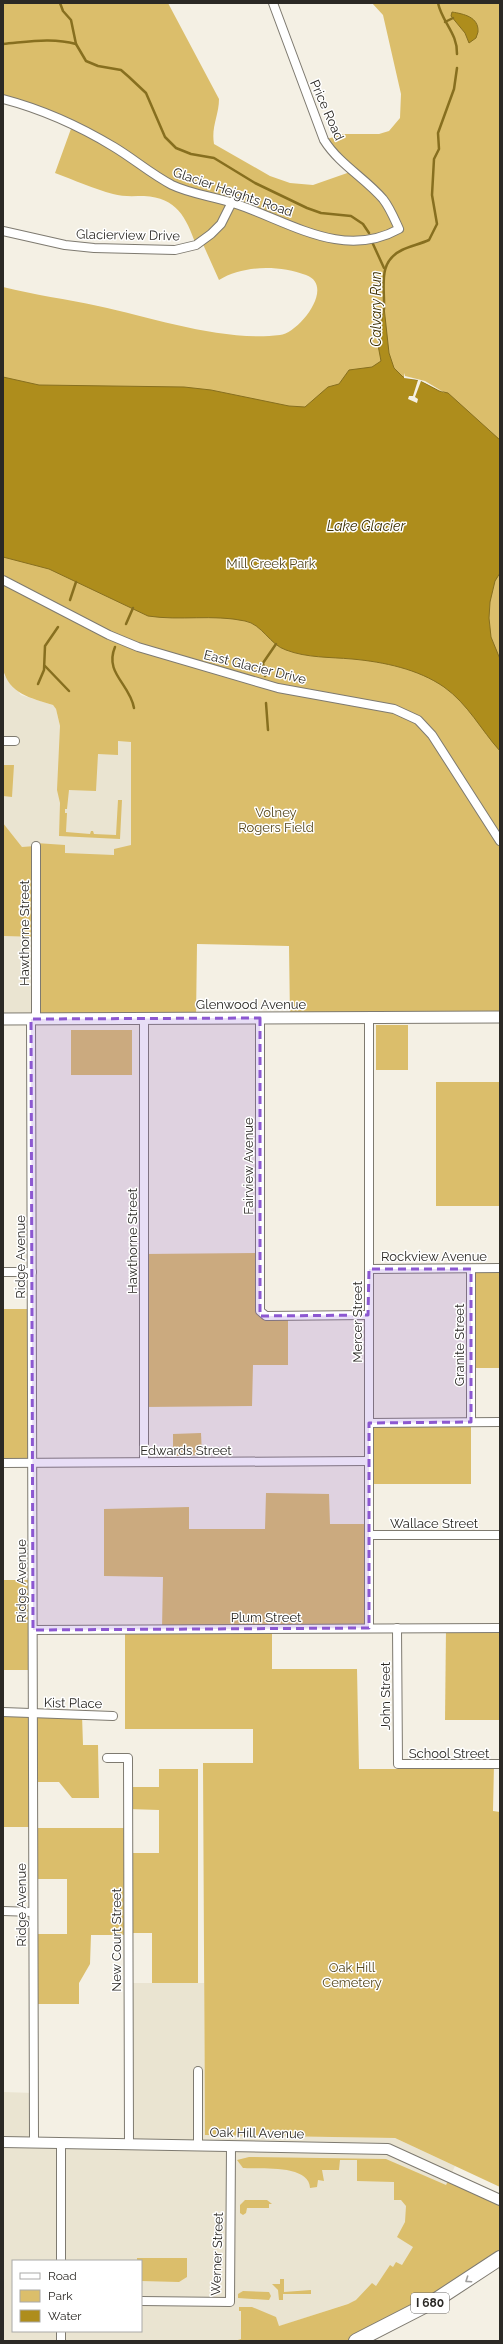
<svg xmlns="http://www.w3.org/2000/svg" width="503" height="2344" font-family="Raleway,sans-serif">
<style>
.built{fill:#eae4d1;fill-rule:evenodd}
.green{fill:#dbbe6b}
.water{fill:#ae8d1c;stroke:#876f1f}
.pier{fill:#f4f0e4}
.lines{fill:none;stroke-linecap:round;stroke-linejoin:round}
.stream{stroke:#876f1f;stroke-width:2.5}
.minor-casing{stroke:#7e7a70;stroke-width:10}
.tertiary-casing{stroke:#7e7a70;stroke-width:12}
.secondary-casing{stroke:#7e7a70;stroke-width:13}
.motorway-casing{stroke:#7e7a70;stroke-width:16}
.minor{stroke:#fff;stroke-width:8}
.tertiary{stroke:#fff;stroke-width:10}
.secondary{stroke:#fff;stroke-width:11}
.motorway{stroke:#fff;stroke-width:14}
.oneway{stroke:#a09f9d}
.marked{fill:#8c58d1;fill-opacity:0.2;stroke:#8c58d1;stroke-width:3;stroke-dasharray:8 5;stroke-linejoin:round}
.labels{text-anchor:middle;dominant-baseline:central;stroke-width:3;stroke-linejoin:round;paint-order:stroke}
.shield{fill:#fff;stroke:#6b6966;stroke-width:1}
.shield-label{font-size:12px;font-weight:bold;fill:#2b2925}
.street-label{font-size:13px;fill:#2b2925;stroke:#fff}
.park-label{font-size:13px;fill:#55471d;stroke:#fff}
.water-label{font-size:14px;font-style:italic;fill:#3c2f01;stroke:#fff}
</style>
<rect width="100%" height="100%" fill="#f4f0e4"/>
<g class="built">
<path d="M3,669l1,6 17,20 32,10 3,4 4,17 58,19v-4h13v114l-14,10 -95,-18 -19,-24z"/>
<path d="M3,936l33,1v82h-33z"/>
<path d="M128,1983h76l1,152 190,3 60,28 -45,98 -32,30 -144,47h-231v-249l31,1v49l94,2zM13,2261h128v70h-128z"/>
</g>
<g class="green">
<path d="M3,3h165l51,96c0,16 -8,28 -5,45l56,32 20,7 23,2 40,-14 -29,-31 19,-6h36l10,-3 11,-13 1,-24 -18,-79 -11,-12h128v1014l-210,1 -1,-72 -92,-2 -1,74 -160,1v-82l-33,-1v-113l19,24 13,-1 1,-3 29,2v8l49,2v-6l17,-4v-103l-13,-1v14l-20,-1 -2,37 -27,-1 -2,19h-2v4h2l-1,19 24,2 1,-3h2l1,3 22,1 2,-35h4l-2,39 -61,-3 1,-33 -3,-13 3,-64 -4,-17 -3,-4c-22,-7 -44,-11 -50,-36v-382c31,8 64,12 95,19 56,12 125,36 182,29 19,-2 56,-49 26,-60 -27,-10 -63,-10 -87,5l-17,-38 -6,3c-10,-28 -19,-47 -52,-49 -10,0 -21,1 -31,-2 -19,-5 -39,-14 -58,-21l17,-47 -69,-27z"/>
<path d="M3,765h11l-2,32 -9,-1z"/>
<rect x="376" y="1025" width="32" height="45"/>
<rect x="71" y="1030" width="61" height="45"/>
<rect x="436" y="1082" width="64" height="124"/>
<path d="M260,1253v58l28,5v49h-35l-1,41 -108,1v-153z"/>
<path d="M500,1268v100h-29v-99z"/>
<rect x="3" y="1309" width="29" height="154"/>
<path d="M471,1422v62h-102v-61z"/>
<path d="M201,1433l1,22 -29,1v-22z"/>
<path d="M266,1493l63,1 1,30h39v104l-97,1v40h85l2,100h61l1,-4 73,-1 -1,47 7,1v375l-105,-49 -190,-3 -2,-372h50v-34h-128v-99l37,-1 1,-52 -59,-1v-67l85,-2v22h76z"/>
<rect x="3" y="1580" width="30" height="90"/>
<path d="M446,1628h54v92h-55z"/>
<path d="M3,1713l79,2 1,30h15l1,53h-27l-13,-16h-26v45h-30z"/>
<path d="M159,1769h39v214h-46v-50h-23l-1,2h-37l-1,29 -11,19v21h-45l-1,-70h34v-55h-34v-51h95l1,25h30v-43l-31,-1v-22h31z"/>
<path d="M249,2157l137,2 60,26 4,-8 50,23v58l-144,83h-122l7,-2v-28h-2v-4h13l24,10 3,9 69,-22 8,-4 16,-17 4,3 14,-21 3,2 3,-5 6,3 11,-18 -16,-10 8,-15 1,-16 -5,-6h-7v-18l-37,-1v-21h-17l-1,10h-17l2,11 -6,-1 -1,7 -7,1c0,-24 -51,-19 -67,-20l-6,-8z"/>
<path d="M245,2200h22l5,4h-3v4h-22l-1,5 -3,2 -3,-2v-8z"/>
<path d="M137,2258h50v19l-8,5 -38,-1v-20h-4z"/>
<path d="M280,2279h4v13l27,-2v4h-28v6h-4l-1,-10 -6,-6h8z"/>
<path d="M243,2291l26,1 2,4 -2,4 -31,-2v-4z"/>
</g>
<g class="water">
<path d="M452,12c12,2 27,5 26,20l-2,6 -7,5 -4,-10 -14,-17z"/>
<path d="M384,307l5,46 5,15 9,9 18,4 18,10 9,2 52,47v133l-5,8 -5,21 -1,16 2,19 9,22v92c-19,-21 -32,-47 -56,-64 -26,-18 -60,-25 -92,-28 -22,-2 -45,-1 -66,-9 -16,-5 -24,-26 -41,-29 -32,-7 -65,0 -97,-5l-99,-47 -46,-12v-180l36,8 145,2 27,3 78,16 16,1 23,-20 11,-3 10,-14 23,-3 9,-6 -3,-16z"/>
</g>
<path class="pier" d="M404,373l1,3 20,5 20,12 -24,-12 -6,16 3,2 -1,4 -9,-4 1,-3h4l5,-16 -14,-2z"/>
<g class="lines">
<g class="stream">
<path d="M60,3l3,8 8,9 5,24 10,17 12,5 23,4 8,7 17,16 19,44 11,11 15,6 23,4 41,25 52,25 14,5 30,3 12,8 6,9"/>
<path d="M438,3c4,19 20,31 19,51"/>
<path d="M445,22l8,-4"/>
<path d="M3,44c24,-2 49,-7 73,0"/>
<path d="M373,244l11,24"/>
<path d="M384,309c1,-22 -7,-47 18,-59 8,-4 18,-6 27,-10l8,-16 -5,-29 2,-36 5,-10 -1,-16 16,-44 3,-21"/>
<path d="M70,600l6,-18"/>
<path d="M126,624l7,-16"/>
<path d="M115,647c-11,26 15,37 19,61"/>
<path d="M45,666l24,25"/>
<path d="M265,676l-2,-13 13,-19"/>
<path d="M38,684l6,-14 1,-24 13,-19"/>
<path d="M266,703l2,27"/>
</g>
<g class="minor-casing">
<g id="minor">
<path d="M3,99c38,10 78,28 111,48 20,12 37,27 58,38 21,10 42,11 64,19 54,18 107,56 163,25 -5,-11 -9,-21 -16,-30 -18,-21 -44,-35 -59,-59l-51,-137"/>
<path d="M3,231l62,14 29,3 81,2 21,-5 15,-11 10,-10 11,-22"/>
<path d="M3,580l106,55 29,12 140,41 116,21 24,11 14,15 68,106"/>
<path d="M3,741h12"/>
<path d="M36,846v173"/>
<path d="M369,1017v611"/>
<path d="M260,1018v293l6,5 102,-1"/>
<path d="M31,1019l3,1123"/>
<path d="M144,1019v443"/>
<path d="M369,1269l131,-1"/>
<path d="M3,1272h29"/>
<path d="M471,1422v-153"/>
<path d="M369,1423l131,-1"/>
<path d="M3,1463l366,-2"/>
<path d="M369,1535h131"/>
<path d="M397,1628l1,136h102"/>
<path d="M33,1630l467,-2"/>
<path d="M3,1712l110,4"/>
<path d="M107,1758h21l1,386"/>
<path d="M3,1911l30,1"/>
<path d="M198,2071v74"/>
<path d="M61,2143v118"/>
<path d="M141,2301l89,1 1,-156"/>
<path d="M61,2331v10"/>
</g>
</g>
<g class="tertiary-casing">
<path id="tertiary" d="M3,2142l385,7 112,51"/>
</g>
<g class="secondary-casing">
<path id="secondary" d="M3,1019l497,-2"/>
</g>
<g class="motorway-casing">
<path id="motorway" d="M356,2341l80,-41 64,-42"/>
</g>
<use href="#minor" class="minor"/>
<use href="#tertiary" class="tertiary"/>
<use href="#secondary" class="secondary"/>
<use href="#motorway" class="motorway"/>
</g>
<defs><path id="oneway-chevron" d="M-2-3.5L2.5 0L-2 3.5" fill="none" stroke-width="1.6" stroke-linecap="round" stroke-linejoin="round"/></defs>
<use class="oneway" href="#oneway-chevron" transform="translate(468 2280) rotate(146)"/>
<path class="marked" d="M260,1018v298l108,-1 1,-46h102v153l-102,1v205l-336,2 -2,-611z"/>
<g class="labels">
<rect class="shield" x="411" y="2293" width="38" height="20" rx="3"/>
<g class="shield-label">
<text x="430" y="2303">I 680</text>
</g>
<g class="street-label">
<text transform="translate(327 110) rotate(66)">Price Road</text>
<text transform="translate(233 192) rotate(19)">Glacier Heights Road</text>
<text transform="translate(128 235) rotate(1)">Glacierview Drive</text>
<text transform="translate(255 667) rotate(14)">East Glacier Drive</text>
<text transform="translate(24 933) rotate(-90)">Hawthorne Street</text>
<text x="251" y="1004">Glenwood Avenue</text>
<text transform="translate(248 1166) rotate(-90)">Fairview Avenue</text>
<text transform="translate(132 1241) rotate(-90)">Hawthorne Street</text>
<text x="434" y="1256">Rockview Avenue</text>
<text transform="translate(20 1257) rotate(-90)">Ridge Avenue</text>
<text transform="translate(357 1322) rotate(-90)">Mercer Street</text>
<text transform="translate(459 1345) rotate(-90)">Granite Street</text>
<text x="186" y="1450">Edwards Street</text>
<text x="434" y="1523">Wallace Street</text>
<text transform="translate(21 1581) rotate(-90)">Ridge Avenue</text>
<text x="266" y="1617">Plum Street</text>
<text transform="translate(385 1696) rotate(-90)">John Street</text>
<text transform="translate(73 1703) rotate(1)">Kist Place</text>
<text x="449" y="1753">School Street</text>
<text transform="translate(21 1905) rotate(-90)">Ridge Avenue</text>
<text transform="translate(116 1940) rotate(-90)">New Court Street</text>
<text transform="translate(257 2133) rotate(1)">Oak Hill Avenue</text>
<text transform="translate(217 2254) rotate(-88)">Werner Street</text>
</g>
<g class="park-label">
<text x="271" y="563">Mill Creek Park</text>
<text x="276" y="812">Volney<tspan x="276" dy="15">Rogers Field</tspan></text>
<text x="352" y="1967">Oak Hill<tspan x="352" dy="15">Cemetery</tspan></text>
</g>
<g class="water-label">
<text transform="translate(376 309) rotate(-90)">Calvary Run</text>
<text x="366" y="526">Lake Glacier</text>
</g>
</g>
<rect width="503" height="2344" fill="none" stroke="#2b2925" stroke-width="8"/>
<rect x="12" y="2260" width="130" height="72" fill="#ffffff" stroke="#aaa9a8"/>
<rect x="20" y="2273" width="20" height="6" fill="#ffffff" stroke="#aaa9a8"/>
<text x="48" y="2280" font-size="12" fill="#2b2925">Road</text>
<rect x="20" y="2290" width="20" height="12" fill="#dbbe6b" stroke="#aaa9a8"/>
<text x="48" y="2300" font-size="12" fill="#2b2925">Park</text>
<rect x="20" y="2310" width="20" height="12" fill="#ae8d1c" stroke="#aaa9a8"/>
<text x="48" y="2320" font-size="12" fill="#2b2925">Water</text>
</svg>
